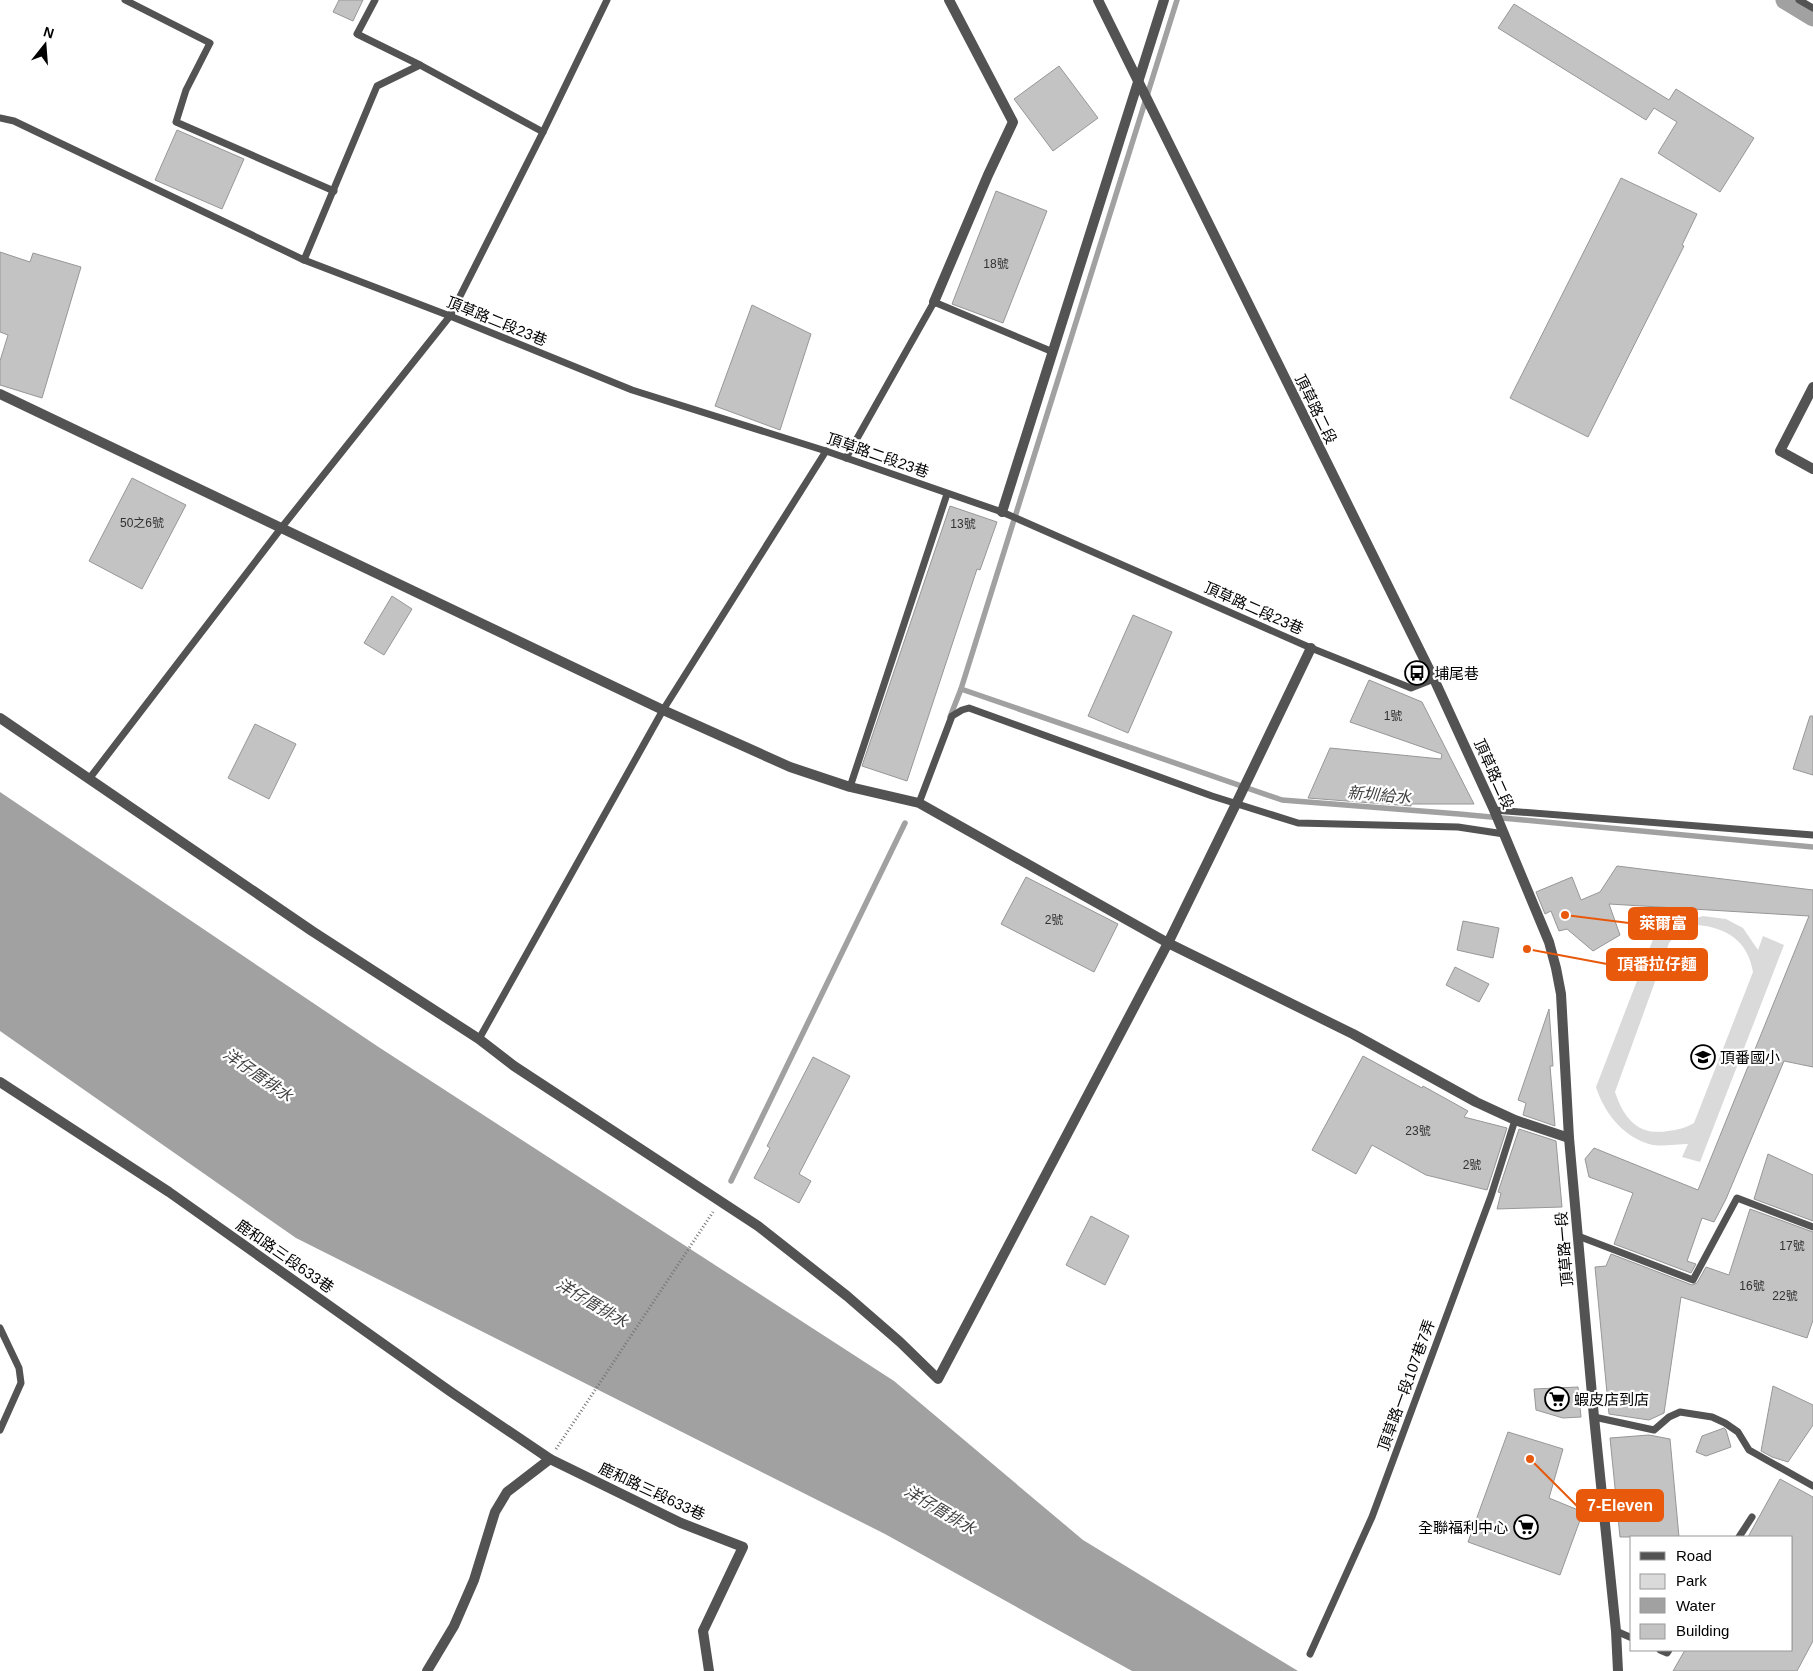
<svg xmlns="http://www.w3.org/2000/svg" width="1813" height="1671" font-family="Arial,'Noto Sans TC',sans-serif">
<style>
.green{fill:#dadada;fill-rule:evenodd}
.water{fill:#a1a1a1}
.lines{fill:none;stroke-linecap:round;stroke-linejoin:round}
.stream{stroke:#a1a1a1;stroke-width:5.5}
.canal{stroke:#a1a1a1;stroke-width:19}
.building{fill:#c3c3c3;stroke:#979797}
.path{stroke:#757575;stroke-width:3;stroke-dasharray:1 2.5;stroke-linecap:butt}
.service{stroke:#535353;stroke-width:7}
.minor{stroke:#535353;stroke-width:10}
.tertiary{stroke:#535353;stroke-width:10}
.labels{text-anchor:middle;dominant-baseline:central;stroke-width:4.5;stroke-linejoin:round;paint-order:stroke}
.number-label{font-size:12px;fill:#313131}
.street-label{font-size:15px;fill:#000;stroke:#fff}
.poi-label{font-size:15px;fill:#000;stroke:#fff;text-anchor:start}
.water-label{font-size:16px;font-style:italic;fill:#424242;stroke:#fff}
.leader{fill:none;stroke:#e8590c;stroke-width:2}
.callout-dot{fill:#e8590c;stroke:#fff;stroke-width:2}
.callout{fill:#e8590c;stroke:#e8590c;stroke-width:2}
.callout-label{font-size:16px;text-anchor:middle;font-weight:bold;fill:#fff}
</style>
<rect width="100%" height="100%" fill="#fff"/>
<path class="green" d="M1703,916l23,3 17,9 15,22 5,-14 21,9 -84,217 -18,-5 6,-13c-13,0 -30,4 -42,-1 -25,-9 -42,-31 -50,-56l61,-158zM1698,925c29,3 50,16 55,47l-59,151c-9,5 -16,7 -26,8 -30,5 -44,-12 -53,-39l54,-149 8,-10z"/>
<path class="water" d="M0,792l377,254 517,335 189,159 215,131h-166l-247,-137 -589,-296 -296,-207z"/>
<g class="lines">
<g class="stream">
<path d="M961,689l321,111 177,14 354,33"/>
<path d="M950,717l11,-28 216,-689"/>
<path d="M731,1181l174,-358"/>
</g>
<path class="canal" d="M1785,0l28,17"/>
</g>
<g class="building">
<path d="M339,0h24l-10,21 -20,-9z"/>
<path d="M1514,4l155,96 7,-11 78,49 -34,54 -62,-39 19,-31 -23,-14 -8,12 -148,-92z"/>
<path d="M1059,66l39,52 -45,33 -39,-52z"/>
<path d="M177,130l67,29 -22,50 -67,-29z"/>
<path d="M1621,178l76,36 -15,31 2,1 -96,191 -78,-39z"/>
<path d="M996,191l51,20 -44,112 -51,-19z"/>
<path d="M0,252l30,10 3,-9 48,14 -39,131 -42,-13v-24l8,-26 -8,-3z"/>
<path d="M752,305l59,29 -31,96 -65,-24z"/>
<path d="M132,478l54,27 -44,84 -53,-28z"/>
<path d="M950,506l47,16 -17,48 -3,-1 -70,212 -45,-15z"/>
<path d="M392,596l20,13 -28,46 -20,-12z"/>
<path d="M1133,615l39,17 -44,101 -40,-17z"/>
<path d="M1369,680l53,22 52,102h-63v2l-103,-8 22,-50 111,11 1,-5 -92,-32z"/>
<path d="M1810,716h3v59l-20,-6z"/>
<path d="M255,724l41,20 -27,55 -41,-21z"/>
<path d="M1617,866l196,24v177l-29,-6 -58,138 -12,23 -12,-4 -15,43 9,3 -5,9 -77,-29 19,-51 -44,-16 -4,-18 9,-11 104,42 111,-274 -200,-12 11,31 -27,16 -26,-22 -8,2 -8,-20 -6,3 -9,-22 36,-15 9,23 19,-8z"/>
<path d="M1026,877l92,47 -24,48 -93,-48z"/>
<path d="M1463,921l36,7 -6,30 -36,-8z"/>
<path d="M1455,967l34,17 -10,18 -33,-17z"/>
<path d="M1549,1009l4,57h-3l5,60 -32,-11 3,-12 -8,-3z"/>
<path d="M1363,1056l59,32 1,-2 45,25 -4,6 43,11 -20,62 -61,-15 -54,-30 -16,29 -44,-24z"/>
<path d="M813,1057l37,19 -51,98 12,7 -12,22 -45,-25 16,-30 -3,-2z"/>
<path d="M1519,1129l37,12 6,66 -65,2 4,-16 -3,-1z"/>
<path d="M1768,1154l45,21v46l-59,-22z"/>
<path d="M1750,1209l63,23v88l-6,18 -126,-41 -17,116 -15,7 -40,-6 -14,-147 11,-1 5,-12 81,31 5,-2 9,-16 23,8z"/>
<path d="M1091,1216l38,20 -24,49 -39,-20z"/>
<path d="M1773,1386l40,19v20l-25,37 -16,-5 -11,-6z"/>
<path d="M1578,1387l3,30 -18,1 -27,-8 -2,-21z"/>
<path d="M1724,1428l2,2 5,17 -25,9 -10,-4 6,-16z"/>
<path d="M1508,1432l55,17 -14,49 34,14 -23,63 -92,-33z"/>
<path d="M1649,1435l21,4 9,98h-59l-10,-99z"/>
<path d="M1780,1479l33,18v144l-16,30h-124l12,-21h107v-113h-44z"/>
</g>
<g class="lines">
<path class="path" d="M556,1449l157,-237"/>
<g class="service">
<path d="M125,0l85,43 -24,47 -10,32 158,69"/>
<path d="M375,0l-18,34 63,31"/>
<path d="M1799,0l14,8"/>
<path d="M0,118l14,3 290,139 73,-174 43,-21 123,67"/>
<path d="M304,260l146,56 182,74 194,61 176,61 309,136 100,40 23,-9"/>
<path d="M846,458l88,-156 119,50"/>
<path d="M89,779l193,-252 168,-211 93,-184 64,-132"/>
<path d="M850,787l97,-293"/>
<path d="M919,803l33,-87 10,-6 7,-2 243,88 86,27 160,4 46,7"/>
<path d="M1494,810l319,25"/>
<path d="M479,1039l184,-329 163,-259"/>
<path d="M1578,1236l115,44 44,-82 76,29"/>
<path d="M0,1328l19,40 2,15 -21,47"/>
<path d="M1594,1417l60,13 15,-13 11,-5 32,5 13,6 13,9 11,18 64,36"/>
<path d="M1739,1537l13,-20"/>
<path d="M1616,1631l16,7"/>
<path d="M1660,1650l7,3 2,-3"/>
<path d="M1310,1654l62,-137 119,-321 24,-76"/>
</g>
<g class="minor">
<path d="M934,302l54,-127 25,-53 -64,-122"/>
<path d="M1813,387l-33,64 33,18"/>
<path d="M0,394l663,316 127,57 60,20 69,16 249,140 185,91 123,68 39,18 54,18"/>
<path d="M1002,512l162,-512"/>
<path d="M0,718l312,213 167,108 35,27 244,160 89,70 53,46 38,37 230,-436 68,-139 75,-156"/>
<path d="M0,1082l169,110 282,200 99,67 131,64 62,24 -40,84 6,40"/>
<path d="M427,1671l27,-45 20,-46 21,-68 12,-20 43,-33"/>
</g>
<path class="tertiary" d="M1098,0l336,679 60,131 55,132 7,26 5,26 8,144 25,279 22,214 2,40"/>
</g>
<defs>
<g id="bus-ring" transform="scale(1.25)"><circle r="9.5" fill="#fff" stroke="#000" stroke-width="1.5"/><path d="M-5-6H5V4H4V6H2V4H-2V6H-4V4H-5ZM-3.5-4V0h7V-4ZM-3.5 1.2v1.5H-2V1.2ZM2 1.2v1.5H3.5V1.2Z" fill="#000"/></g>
<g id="school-ring" transform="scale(1.25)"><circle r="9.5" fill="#fff" stroke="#000" stroke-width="1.5"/><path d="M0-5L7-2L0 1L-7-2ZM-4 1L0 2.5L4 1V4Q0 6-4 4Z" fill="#000"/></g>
<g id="supermarket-ring" transform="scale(1.25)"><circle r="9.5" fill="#fff" stroke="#000" stroke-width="1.5"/><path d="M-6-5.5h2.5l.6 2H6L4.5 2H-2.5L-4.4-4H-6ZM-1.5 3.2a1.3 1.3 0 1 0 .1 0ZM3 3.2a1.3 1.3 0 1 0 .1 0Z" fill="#000"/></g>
</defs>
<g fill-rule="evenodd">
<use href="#bus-ring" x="1417" y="673"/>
<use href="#school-ring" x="1703" y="1057"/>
<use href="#supermarket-ring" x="1557" y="1399"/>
<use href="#supermarket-ring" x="1526" y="1527"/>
</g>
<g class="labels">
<g class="number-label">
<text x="996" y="264">18號</text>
<text x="142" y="523">50之6號</text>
<text x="963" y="524">13號</text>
<text x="1393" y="716">1號</text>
<text x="1054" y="920">2號</text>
<text x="1418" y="1131">23號</text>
<text x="1472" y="1165">2號</text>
<text x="1792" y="1246">17號</text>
<text x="1752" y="1286">16號</text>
<text x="1785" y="1296">22號</text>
</g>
<g class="street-label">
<text transform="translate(497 321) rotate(22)">頂草路二段23巷</text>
<text transform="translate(1316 409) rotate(64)">頂草路二段</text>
<text transform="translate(878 455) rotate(19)">頂草路二段23巷</text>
<text transform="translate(1254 608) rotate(24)">頂草路二段23巷</text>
<text transform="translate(1494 774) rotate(66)">頂草路二段</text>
<text transform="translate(1564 1249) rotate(-95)">頂草路一段</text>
<text transform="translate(285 1256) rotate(35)">鹿和路三段633巷</text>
<text transform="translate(1406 1385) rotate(-70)">頂草路一段107巷7弄</text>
<text transform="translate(652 1491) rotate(25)">鹿和路三段633巷</text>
</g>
<g class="poi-label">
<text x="1434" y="673">埔尾巷</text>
<text x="1720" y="1057">頂番國小</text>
<text x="1574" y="1399">蝦皮店到店</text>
<text x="1508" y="1527" text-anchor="end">全聯福利中心</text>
</g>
<g class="water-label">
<text transform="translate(1379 795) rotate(5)">新圳給水</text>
<text transform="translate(258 1075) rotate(35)">洋仔厝排水</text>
<text transform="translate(592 1303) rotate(31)">洋仔厝排水</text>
<text transform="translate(940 1510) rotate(31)">洋仔厝排水</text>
</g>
</g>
<path class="leader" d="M1565 915L1629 923M1527 949L1607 964M1530 1459L1577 1506"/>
<g class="callout-dot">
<circle cx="1565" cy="915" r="5"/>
<circle cx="1527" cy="949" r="5"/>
<circle cx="1530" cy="1459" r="5"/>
</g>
<g class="callout">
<rect x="1629" y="908" width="68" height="31" rx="5"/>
<rect x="1607" y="949" width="100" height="31" rx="5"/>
<rect x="1577" y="1490" width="86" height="31" rx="5"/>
</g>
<g class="callout-label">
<text x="1663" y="929">萊爾富</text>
<text x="1657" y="970">頂番拉仔麵</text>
<text x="1620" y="1511">7-Eleven</text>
</g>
<rect x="1630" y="1536" width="162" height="115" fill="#ffffff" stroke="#999999"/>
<rect x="1640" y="1552" width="25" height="8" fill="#535353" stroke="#999999"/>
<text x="1676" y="1561" font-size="15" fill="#000000">Road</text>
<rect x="1640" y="1574" width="25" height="15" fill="#dadada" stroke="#999999"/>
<text x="1676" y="1586" font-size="15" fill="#000000">Park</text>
<rect x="1640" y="1598" width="25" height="15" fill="#a1a1a1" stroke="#999999"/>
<text x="1676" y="1611" font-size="15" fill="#000000">Water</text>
<rect x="1640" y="1624" width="25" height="15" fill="#c3c3c3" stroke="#999999"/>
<text x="1676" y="1636" font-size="15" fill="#000000">Building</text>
<g transform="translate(45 45) rotate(17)" stroke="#ffffff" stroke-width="4" paint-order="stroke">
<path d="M0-4L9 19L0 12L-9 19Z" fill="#000000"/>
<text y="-8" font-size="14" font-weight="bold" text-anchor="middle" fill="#000000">N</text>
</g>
</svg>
